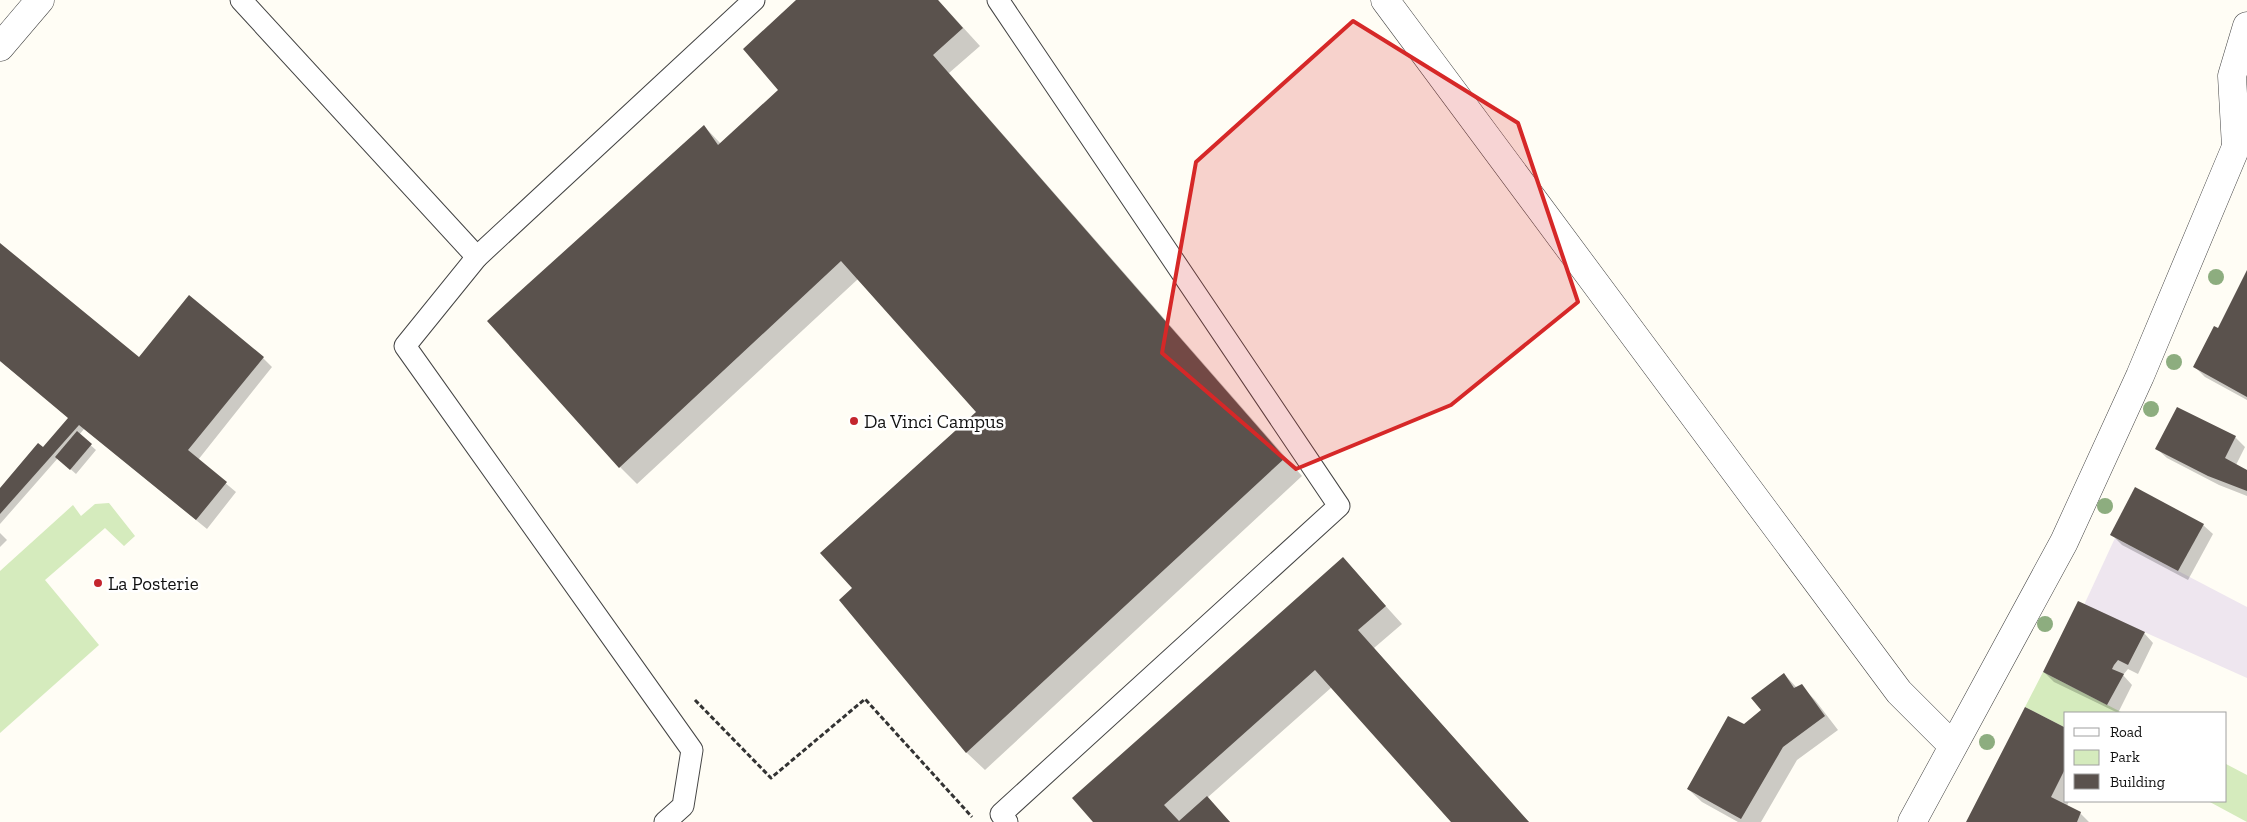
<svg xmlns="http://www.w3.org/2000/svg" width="2247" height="822" font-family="'Zilla Slab',serif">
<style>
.industrial{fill:#eee6ef}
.green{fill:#d5ebbd}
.shadow{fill:#0003}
.building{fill:#5a524d}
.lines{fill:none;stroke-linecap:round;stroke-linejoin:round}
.service-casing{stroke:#444;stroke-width:23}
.minor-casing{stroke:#444;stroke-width:29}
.tertiary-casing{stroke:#444;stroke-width:29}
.path{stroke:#333;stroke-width:3;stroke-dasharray:5 2.5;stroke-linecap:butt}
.service{stroke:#fff;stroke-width:21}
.minor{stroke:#fff;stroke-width:28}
.tertiary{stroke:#fff;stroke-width:28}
.tree{fill:#8dad7f}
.marked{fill:#d62828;fill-opacity:0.2;stroke:#d62828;stroke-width:4;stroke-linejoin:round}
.poi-dot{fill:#c4262e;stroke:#fff;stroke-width:2}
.labels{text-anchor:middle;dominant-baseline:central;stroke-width:5;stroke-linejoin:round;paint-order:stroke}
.poi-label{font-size:19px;fill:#111;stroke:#fff;text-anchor:start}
</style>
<rect width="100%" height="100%" fill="#fffdf5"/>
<path class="industrial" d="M2115,538l132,69v71l-163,-73z"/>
<g class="green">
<path d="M109,503l26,33 -11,10 -19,-18 -60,52 54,65 -99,88v-162l73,-66 8,11 14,-12z"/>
<path d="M2043,672l80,41h-57v15l-41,-21z"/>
<path d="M2226,764l21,11v47l-39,-21h18z"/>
</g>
<g class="shadow">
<path d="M798,0h140l42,46 -31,27 353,403 -317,294 -18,-17 -127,-153 14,-12 124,-176 -120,-133 -221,205 -17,-17 84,-341 17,18 59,-54z"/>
<path d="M0,245l139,114 124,-1 9,9 -74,93 38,32 -29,37 -123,-100 -5,6 17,15 -20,24 -18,-16 -58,66v-34l43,-41 27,-31 -70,-57z"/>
<path d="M2247,273v127l-42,-23 -10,-10 23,-37z"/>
<path d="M2235,437l10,10 -9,18 11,6v25l-28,-11 -52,-27 -10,-9z"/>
<path d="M2203,525l10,9 -25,46 -66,-35 -10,-10z"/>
<path d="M0,533l7,7 -7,7z"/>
<path d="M1343,559l59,65 -28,24 155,174h-76l-121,-135 -125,111 23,24h-135z"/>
<path d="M2144,633l9,10 -15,31 -10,-5 -5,6 9,10 -14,28 -64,-31 -10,-10z"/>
<path d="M1784,674l13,14 4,-2 14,14 23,30 -41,30 -36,62h-23l-36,-20 -14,-13 56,-63 19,-16z"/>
<path d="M2066,729v72h3l-2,5 13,7 9,9h-121z"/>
</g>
<g class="building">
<path d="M796,0h142l25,28 -30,27 352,403 -319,295 -127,-153 13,-12 -32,-35 156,-141 -135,-151 -222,207 -132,-147 217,-196 14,20 60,-55 -35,-41z"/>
<path d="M0,243l139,114 50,-62 75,62 -76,93 39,32 -31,38 -117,-95 -79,89v-26l38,-45 5,4 25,-29 -68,-57z"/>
<path d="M2247,270v127l-54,-30 21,-41 4,2z"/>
<path d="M2177,407l59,29 -11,22 22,12v21l-39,-15 -53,-27z"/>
<path d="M77,431l15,13 -22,26 -15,-13z"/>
<path d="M2135,487l69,37 -26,47 -68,-36z"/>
<path d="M1343,557l43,49 -28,24 171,192h-78l-136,-152 -151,135 15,16 28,-25 23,26h-137l-21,-24z"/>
<path d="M2078,601l67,31 -17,33 -10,-5 -4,5 -2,4 12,5 -17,31 -64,-33z"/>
<path d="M1784,673l10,15 8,-4 23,32 -42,31 -42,72 -54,-30 41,-73 16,8 17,-14 -10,-12z"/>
<path d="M2025,707l41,21v39l-15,30 30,15 -4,10h-111z"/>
</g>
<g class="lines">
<g class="service-casing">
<g id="service">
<path d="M241,0l236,257 -72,89 287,404 -9,56 -18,16"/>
<path d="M998,0l341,506 -338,308 6,8"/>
<path d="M477,257l277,-257"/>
</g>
</g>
<g class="minor-casing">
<g id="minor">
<path d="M1385,0l514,692 53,53"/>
<path d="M2236,147l-4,-71 15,-50"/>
<path d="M1912,822l152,-280 76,-166 96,-229 11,-10"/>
</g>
</g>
<g class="tertiary-casing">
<path id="tertiary" d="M0,47l40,-47"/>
</g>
<path class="path" d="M695,700l76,78 94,-79 107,118"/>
<use href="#service" class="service"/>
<use href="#minor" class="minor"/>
<use href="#tertiary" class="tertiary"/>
</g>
<g class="tree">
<circle cx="2216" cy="277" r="8"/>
<circle cx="2174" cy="362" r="8"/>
<circle cx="2151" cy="409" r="8"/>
<circle cx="2105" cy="506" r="8"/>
<circle cx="2045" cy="624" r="8"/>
<circle cx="1987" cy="742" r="8"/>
</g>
<path class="marked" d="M1353,21l165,102 60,179 -127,103 -155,64 -134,-116 34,-191z"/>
<g class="poi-dot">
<circle cx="854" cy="421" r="5"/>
<circle cx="98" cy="583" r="5"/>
</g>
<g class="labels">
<g class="poi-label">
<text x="864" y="421">Da Vinci Campus</text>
<text x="108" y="583">La Posterie</text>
</g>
</g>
<rect x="2064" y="712" width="162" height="90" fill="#ffffff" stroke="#a0a0a0"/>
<rect x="2074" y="728" width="25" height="8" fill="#ffffff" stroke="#a0a0a0"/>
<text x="2110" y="737" font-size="15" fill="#111111">Road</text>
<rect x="2074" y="750" width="25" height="15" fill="#d5ebbd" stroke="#a0a0a0"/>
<text x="2110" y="762" font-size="15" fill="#111111">Park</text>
<rect x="2074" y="774" width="25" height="15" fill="#5a524d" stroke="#a0a0a0"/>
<text x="2110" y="787" font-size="15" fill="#111111">Building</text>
</svg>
